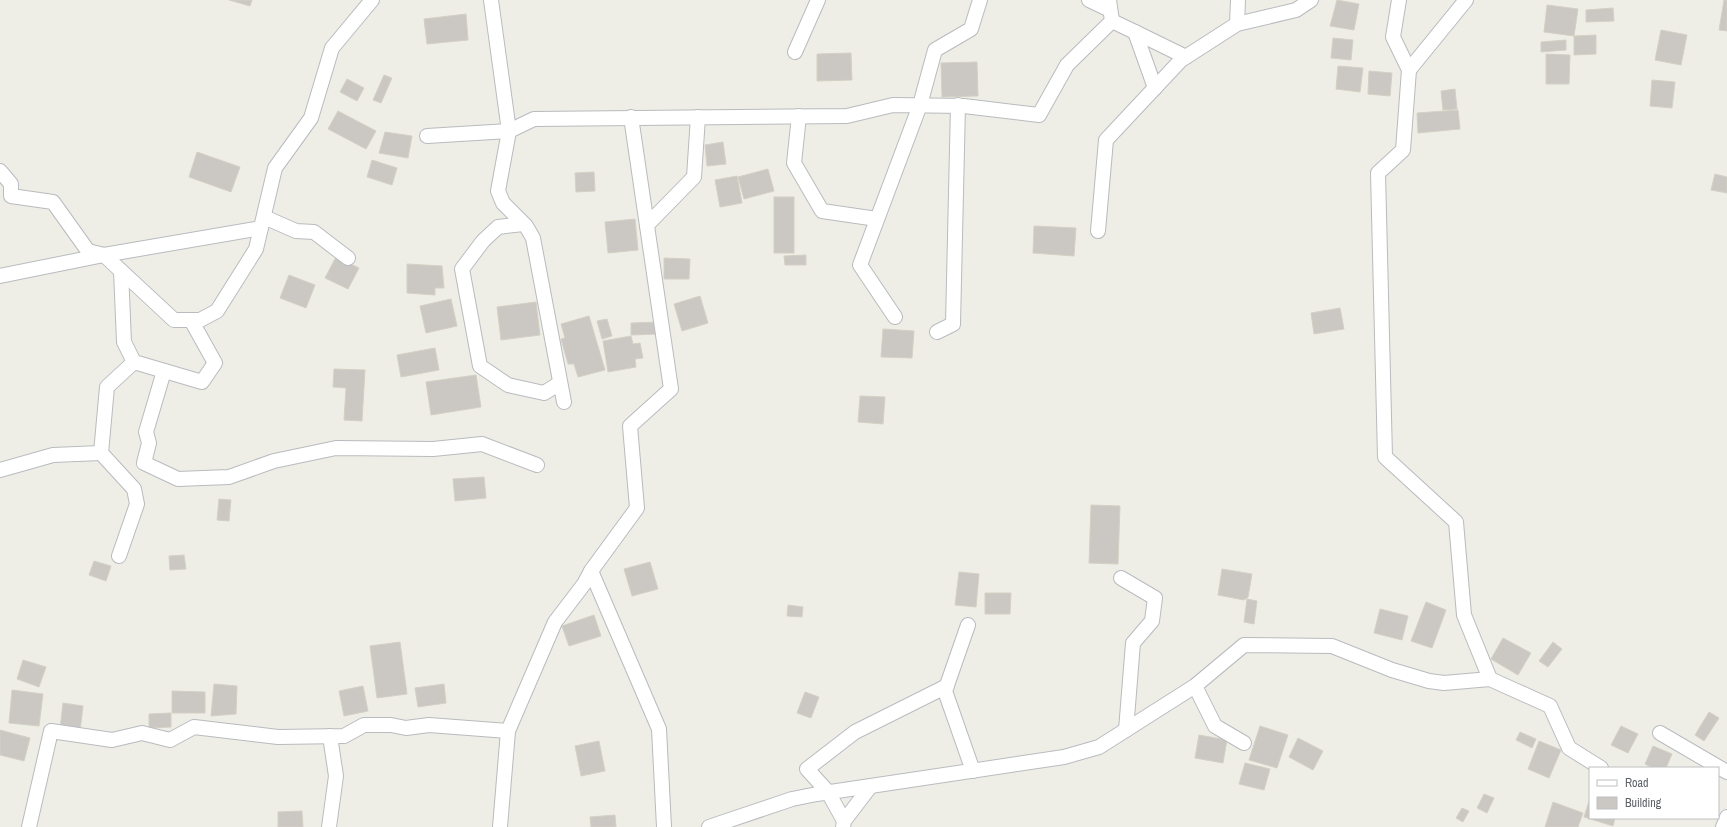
<svg xmlns="http://www.w3.org/2000/svg" width="1727" height="827" font-family="'Archivo Narrow',sans-serif">
<style>
.building{fill:#cbc8c3;stroke:#d4d0c4}
.lines{fill:none;stroke-linecap:round;stroke-linejoin:round}
.minor-casing{stroke:#b8bbbf;stroke-width:16}
.minor{stroke:#fff;stroke-width:14}
</style>
<rect width="100%" height="100%" fill="#efeee6"/>
<g class="building">
<path d="M229,0h23l-2,6z"/>
<path d="M1337,0l22,4 -5,26 -24,-4z"/>
<path d="M1724,0h3v31l-8,-1z"/>
<path d="M1547,5l31,4 -4,27 -30,-4z"/>
<path d="M1613,8l1,13 -28,1v-12z"/>
<path d="M466,14l2,26 -41,4 -3,-25z"/>
<path d="M1661,30l26,5 -6,30 -26,-5z"/>
<path d="M1596,35v19l-22,1v-19z"/>
<path d="M1333,38l20,2 -2,20 -20,-2z"/>
<path d="M1566,40v10l-25,2v-10z"/>
<path d="M851,53l1,27 -35,1v-27z"/>
<path d="M1546,54l24,1 -1,29h-23z"/>
<path d="M977,62l1,34 -36,1 -1,-34z"/>
<path d="M1338,66l25,2 -3,24 -24,-3z"/>
<path d="M1369,71l23,2 -2,23 -22,-2z"/>
<path d="M384,75l8,3 -11,25 -8,-3z"/>
<path d="M347,79l17,9 -7,13 -17,-9z"/>
<path d="M1652,80l23,2 -3,26 -22,-2z"/>
<path d="M1455,89l2,20 -14,1 -2,-19z"/>
<path d="M1458,110l2,19 -42,4 -1,-20z"/>
<path d="M338,111l38,20 -10,18 -38,-20z"/>
<path d="M385,132l27,4 -4,22 -29,-5z"/>
<path d="M723,142l3,22 -19,2 -2,-21z"/>
<path d="M197,152l43,15 -9,25 -42,-15z"/>
<path d="M372,160l25,8 -5,17 -25,-8z"/>
<path d="M768,169l6,22 -30,8 -6,-22z"/>
<path d="M594,172l1,19 -19,1 -1,-19z"/>
<path d="M1715,174l12,3v16l-16,-3z"/>
<path d="M737,176l5,27 -22,4 -5,-27z"/>
<rect x="774" y="197" width="20" height="56"/>
<path d="M635,219l3,31 -30,3 -3,-31z"/>
<path d="M1034,226l42,2 -2,28 -41,-3z"/>
<path d="M806,255v10h-21l-1,-9z"/>
<path d="M336,257l23,11 -11,21 -23,-11z"/>
<path d="M664,258l26,1 -1,20h-25z"/>
<path d="M407,264l35,2 2,22h-9v7l-28,-2z"/>
<path d="M289,275l26,10 -9,23 -26,-10z"/>
<path d="M700,296l8,27 -26,8 -8,-27z"/>
<path d="M451,299l6,27 -31,7 -6,-27z"/>
<path d="M536,302l4,33 -39,5 -4,-33z"/>
<path d="M1340,308l4,21 -30,5 -3,-21z"/>
<path d="M589,316l16,54 -27,7 -4,-13h-6l-7,-25 4,-1 -4,-14z"/>
<path d="M607,319l5,17 -10,3 -5,-18z"/>
<path d="M659,322v12l-28,1v-12z"/>
<path d="M883,329l31,2 -2,27 -31,-1z"/>
<path d="M631,336l2,8 7,-1 3,15 -8,1 1,8 -28,5 -5,-31z"/>
<path d="M435,348l4,22 -38,7 -4,-22z"/>
<path d="M334,369l31,1 -3,51 -18,-1 2,-32 -13,-1z"/>
<path d="M476,375l5,32 -50,8 -5,-33z"/>
<path d="M860,396l25,1 -2,27 -25,-2z"/>
<path d="M484,477l2,21 -31,3 -2,-22z"/>
<path d="M219,499l12,1 -2,21 -12,-1z"/>
<path d="M1091,505l29,1 -2,58 -29,-1z"/>
<path d="M184,555l2,14 -16,1 -1,-14z"/>
<path d="M94,561l17,5 -5,15 -17,-6z"/>
<path d="M650,562l8,27 -26,7 -8,-27z"/>
<path d="M1222,569l30,5 -4,23 -4,3 -26,-5z"/>
<path d="M959,572l20,2 -3,33 -21,-2z"/>
<path d="M985,593h26l-1,21h-25z"/>
<path d="M1247,599l10,2 -3,23 -10,-2z"/>
<path d="M1426,602l20,8 -14,38 -21,-7z"/>
<path d="M788,605l15,2 -1,10 -15,-1z"/>
<path d="M1380,609l28,7 -6,24 -28,-7z"/>
<path d="M594,615l7,21 -32,10 -7,-20z"/>
<path d="M1503,638l28,15 -13,22 -27,-16z"/>
<path d="M400,642l7,52 -30,4 -7,-52z"/>
<path d="M1553,642l9,7 -14,18 -9,-6z"/>
<path d="M23,660l23,7 -7,20 -22,-8z"/>
<path d="M214,684l23,2 -1,28 -25,2z"/>
<path d="M444,684l2,19 -28,4 -3,-19z"/>
<path d="M363,686l5,25 -24,5 -5,-25z"/>
<path d="M12,690l31,4 -4,32 -30,-3z"/>
<path d="M172,691l33,1v21h-33z"/>
<path d="M805,692l14,5 -8,21 -14,-5z"/>
<path d="M63,703l20,3 -3,25 -20,-2z"/>
<path d="M1709,712l10,6 -15,23 -9,-6z"/>
<path d="M171,713v14l-22,1v-14z"/>
<path d="M1260,726l28,9 -11,33 -28,-8z"/>
<path d="M1621,726l17,8 -10,19 -17,-8z"/>
<path d="M0,730l30,8 -6,23 -24,-6z"/>
<path d="M1520,732l16,7 -4,9 -16,-8z"/>
<path d="M1199,735l28,5 -4,23 -28,-5z"/>
<path d="M1298,738l25,13 -10,19 -24,-13z"/>
<path d="M599,741l6,30 -24,5 -6,-30z"/>
<path d="M1539,741l22,9 -12,28 -21,-9z"/>
<path d="M1653,746l19,8 -6,14h-13l-8,-4z"/>
<path d="M1245,763l25,6 -6,21 -25,-6z"/>
<path d="M1484,794l10,4 -7,15 -10,-5z"/>
<path d="M1590,798v20h25l-2,8 -29,-9z"/>
<path d="M1553,802l30,11 -5,14h-33z"/>
<path d="M1462,808l7,3 -6,11 -7,-4z"/>
<path d="M302,811l1,16h-25v-15z"/>
<path d="M615,815l1,12h-25l-1,-10z"/>
</g>
<g class="lines">
<g class="minor-casing">
<g id="minor">
<path d="M491,0l18,131 -11,60 5,12 23,23 7,12 31,164"/>
<path d="M1089,0l21,10"/>
<path d="M1399,0l-6,37 16,33 -6,80 -25,23 7,284 71,65 8,93 26,64"/>
<path d="M1112,21l23,11 20,56"/>
<path d="M1237,24l1,-24"/>
<path d="M1135,32l51,25"/>
<path d="M795,52l23,-52"/>
<path d="M1409,70l57,-70"/>
<path d="M799,116l-5,47 28,48 55,8"/>
<path d="M427,136l82,-5 25,-12 313,-3 46,-11 71,1 75,9 28,-50 45,-44 -3,-21"/>
<path d="M0,171l11,13v12l42,6 35,49 16,4 70,65h26l17,-9 39,-62 19,-81 36,-50 21,-70 40,-48"/>
<path d="M264,217l32,14 18,1 34,26"/>
<path d="M523,224l-25,3 -15,14 -21,28 18,97 28,19 36,8 16,-10"/>
<path d="M647,225l47,-48 4,-60"/>
<path d="M1098,231l8,-91 75,-80 56,-36 59,-14 15,-10"/>
<path d="M0,276l104,-21 157,-27"/>
<path d="M895,317l-35,-52 60,-160 15,-55 36,-21 9,-29"/>
<path d="M937,332l16,-8 5,-219"/>
<path d="M134,362l68,20 13,-19 -24,-43"/>
<path d="M164,371l-18,61 3,11 -5,20 34,16 51,-2 45,-16 62,-13 97,1 49,-5 55,21"/>
<path d="M0,470l53,-15 48,-2"/>
<path d="M119,556l18,-52 -3,-15 -33,-36 6,-66 27,-25 -10,-20 -3,-71"/>
<path d="M591,571l68,158 5,98"/>
<path d="M1121,578l34,20 -3,23 -19,22 -7,87"/>
<path d="M968,625l-23,66 28,80"/>
<path d="M1195,686l20,40 29,17"/>
<path d="M1660,733l67,39"/>
<path d="M844,821l-16,-29 -21,-23 48,-37 92,-46"/>
<path d="M29,827l22,-96 61,9 30,-7 28,7 24,-13 84,10 66,-1 20,-11h27l15,3 23,-3 79,6"/>
<path d="M329,827l7,-51 -6,-40"/>
<path d="M500,827l8,-96 47,-109 29,-38 7,-13 46,-63 -7,-82 41,-37 -40,-272"/>
<path d="M709,827l83,-28 25,-5 247,-37 35,-10 96,-61 49,-41 88,1 60,24 37,11 15,2 46,-4 60,27 19,42 32,20"/>
<path d="M843,827l1,-6 26,-34"/>
<path d="M1723,827l4,-10"/>
</g>
</g>
<use href="#minor" class="minor"/>
</g>
<rect x="1589" y="767" width="130" height="52" fill="#ffffff" stroke="#bfc0c2"/>
<rect x="1597" y="780" width="20" height="6" fill="#ffffff" stroke="#bfc0c2"/>
<text x="1625" y="787" font-size="12" fill="#5e6166">Road</text>
<rect x="1597" y="797" width="20" height="12" fill="#cbc8c3" stroke="#bfc0c2"/>
<text x="1625" y="807" font-size="12" fill="#5e6166">Building</text>
</svg>
